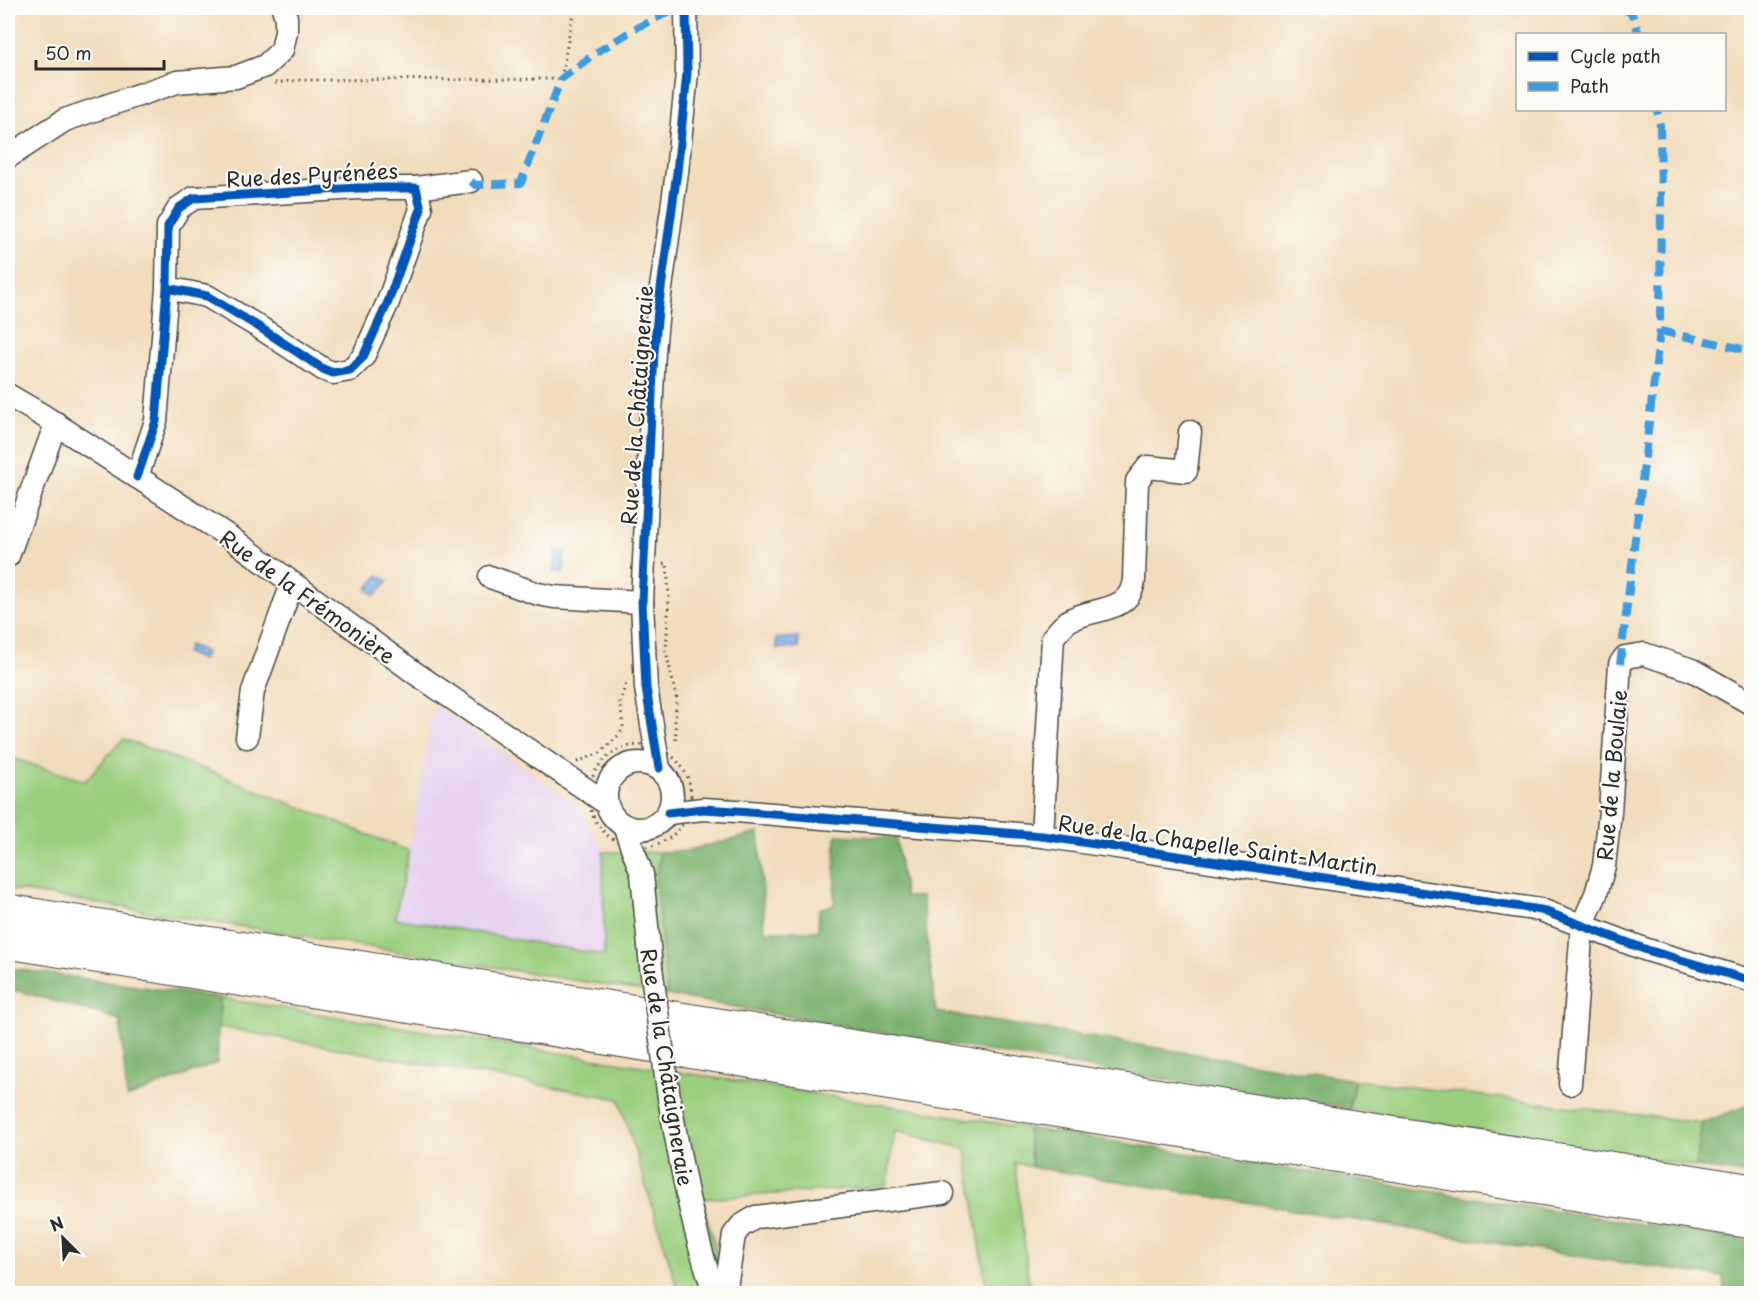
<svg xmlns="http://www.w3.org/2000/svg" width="1759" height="1301" font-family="'Playpen Sans',sans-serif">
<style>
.built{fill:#e7d2ef}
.green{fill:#9bcf80;stroke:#637d56;stroke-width:1.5}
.forest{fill:#7cb26e;stroke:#546e4c;stroke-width:1.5}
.water{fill:#78a9e3;stroke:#526a87;stroke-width:1.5}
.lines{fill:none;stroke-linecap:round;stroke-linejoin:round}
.minor-casing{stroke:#494641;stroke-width:25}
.highway-casing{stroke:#494641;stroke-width:35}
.path{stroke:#494641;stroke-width:3;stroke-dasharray:1.5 4.5;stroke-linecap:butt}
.minor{stroke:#fff;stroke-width:22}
.highway{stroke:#fff;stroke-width:33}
.minor-bridge-casing{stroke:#494641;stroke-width:25;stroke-linecap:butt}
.minor-bridge{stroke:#fff;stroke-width:22}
.quiet{stroke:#3d9ce1;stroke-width:8;stroke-dasharray:15 8;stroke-linecap:butt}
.cycleway-casing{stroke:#fdfcf7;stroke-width:13}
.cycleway{stroke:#0057b8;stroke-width:9}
.labels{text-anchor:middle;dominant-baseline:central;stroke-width:4.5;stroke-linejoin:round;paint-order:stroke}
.street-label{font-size:21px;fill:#2b2b2b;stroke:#fdfcf7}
</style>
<rect width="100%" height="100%" fill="#fdfcf7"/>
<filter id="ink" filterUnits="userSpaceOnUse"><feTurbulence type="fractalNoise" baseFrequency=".0167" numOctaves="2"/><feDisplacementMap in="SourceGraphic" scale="12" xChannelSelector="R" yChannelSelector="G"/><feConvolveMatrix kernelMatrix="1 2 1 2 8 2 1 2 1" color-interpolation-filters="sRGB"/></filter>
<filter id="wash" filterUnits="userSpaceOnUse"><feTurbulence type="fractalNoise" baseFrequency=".008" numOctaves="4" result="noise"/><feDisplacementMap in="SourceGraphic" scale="24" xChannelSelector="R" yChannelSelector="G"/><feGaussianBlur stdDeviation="1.35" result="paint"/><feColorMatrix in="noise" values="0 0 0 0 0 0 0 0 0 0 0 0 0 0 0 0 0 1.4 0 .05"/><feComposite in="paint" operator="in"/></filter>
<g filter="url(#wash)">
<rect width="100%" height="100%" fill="#f1dcbb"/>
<path class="built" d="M434,705l144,101 25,46 1,103 -209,-37 14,-67z"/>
<g class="green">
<path d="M123,739l94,35 192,77 -14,67 209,37 -1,-103h57l-4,28 11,115 -659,-106v-132l77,24z"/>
<path d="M220,998l807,130 5,39 -17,-4 15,130h-43l-21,-144 -71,-18 -8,55 -185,13 25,94h-48l-60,-194 -400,-72z"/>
<path d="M1355,1080l347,43 -6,44 -347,-59z"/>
</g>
<g class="forest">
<path d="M759,833l6,98h53l1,-22 15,-4 2,-70 60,3 9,59h17l14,115 419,68 -6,28 -327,-51 -355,-62 -11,-115 4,-28 25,-1z"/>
<path d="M8,968l212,30 -3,65 -90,35 -7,-78 -101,-29 -11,-1z"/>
<path d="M1748,1105l3,1v69l-55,-8 6,-44z"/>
<path d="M1027,1128l724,113v52h-26l-1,-16 -162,-23 -530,-87z"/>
</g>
<g class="water">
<path d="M557,550l9,1 -3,22 -9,-1z"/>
<path d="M379,575l9,6 -13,15 -8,-7z"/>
<path d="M798,637l1,10 -22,2 -1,-10z"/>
<path d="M189,645l17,7 -4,8 -16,-7z"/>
</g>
</g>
<g filter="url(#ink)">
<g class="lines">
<g class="minor-casing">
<g id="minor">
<path d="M8,157l57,-37 41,-14 71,-24 59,-5 29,-11 17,-16 4,-18v-15l-3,-9"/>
<path d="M416,188l55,-7"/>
<path d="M8,395l34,20 189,123 184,135 191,130"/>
<path d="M137,477l19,-56 11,-133 1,-62 11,-18 15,-10 164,-10h58l5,21 -33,93 -25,55 -13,13 -17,3 -10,-4 -64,-42 -52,-31 -40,-8"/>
<path d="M8,556l48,-133"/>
<path d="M490,577l48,17 16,3 88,5"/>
<path d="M247,737l6,-46 39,-107"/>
<circle cx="639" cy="796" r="33"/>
<path d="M659,768l-13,-80 -4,-86 12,-250 4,-42 19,-138 10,-99 -1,-65"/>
<path d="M668,813l35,-4 33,2 306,25 499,74 106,40 105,31"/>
<path d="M624,826l18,48 9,93"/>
<path d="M1042,836l11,-199c5,-5 10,-13 17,-17 23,-13 60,-6 64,-40l3,-99 11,-14 38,4 4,-39"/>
<path d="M1570,1084l12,-158 14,-32 8,-28 6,-54 10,-148 5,-7 19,-3 48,16 60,34"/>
<path d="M669,1098c12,65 23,133 46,196"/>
<path d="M725,1294l9,-59 7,-9 15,-9 186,-24"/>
</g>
</g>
<g class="highway-casing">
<g id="highway">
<path d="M8,911l1744,280"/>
<path d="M8,942l1744,280"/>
</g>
</g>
<g class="path">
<path d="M275,83l25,-3 261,-1 13,-71"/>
<path d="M663,564h4l2,34 -3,53 11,49 -2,20 1,21"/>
<circle cx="640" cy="796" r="51"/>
<path d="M577,762l23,-9 20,-19 3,-8 -3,-23 6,-20"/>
</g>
<use href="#minor" class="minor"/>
<use href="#highway" class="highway"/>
<g class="minor-bridge-casing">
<path id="minor-bridge" d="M651,967l18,131"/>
</g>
<use href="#minor-bridge" class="minor-bridge"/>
<g class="quiet">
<path d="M1623,8l9,6 7,20"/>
<path d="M471,181l4,4 46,-2 40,-104 33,-25 44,-27 39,-19"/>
<path d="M1660,331l92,20"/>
<path d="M1620,664l40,-333 1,-135 -1,-71 -3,-15"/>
</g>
<g class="cycleway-casing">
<g id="cycleway">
<path d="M137,477l19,-56 11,-133 1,-62 11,-18 15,-10 164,-10h58l5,21 -33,93 -25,55 -13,13 -17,3 -10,-4 -64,-42 -52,-31 -40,-8"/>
<path d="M659,768l-13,-80 -4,-86 12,-250 4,-42 19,-138 10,-99 -1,-65"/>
<path d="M668,813l35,-4 33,2 306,25 499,74 106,40 105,31"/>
</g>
</g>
<use href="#cycleway" class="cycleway"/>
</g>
</g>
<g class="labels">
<g class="street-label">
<text transform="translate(312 174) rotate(-3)">Rue des Pyrénées</text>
<text transform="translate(636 405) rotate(-86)">Rue de la Châtaigneraie</text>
<text transform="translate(308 596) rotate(36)">Rue de la Frémonière</text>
<text transform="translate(1611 775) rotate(-85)">Rue de la Boulaie</text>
<text transform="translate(1218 844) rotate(8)">Rue de la Chapelle Saint-Martin</text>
<text transform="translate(668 1067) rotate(81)">Rue de la Châtaigneraie</text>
</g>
</g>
<rect width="1759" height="1301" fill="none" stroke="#fdfcf7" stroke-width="30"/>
<rect x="1516" y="33" width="210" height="78" fill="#fdfcf7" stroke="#a9a8a5" stroke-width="1.5"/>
<rect x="1528" y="52" width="30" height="9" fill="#0057b8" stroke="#a9a8a5" stroke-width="1.5"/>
<text x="1570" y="63" font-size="18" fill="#2b2b2b">Cycle path</text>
<rect x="1528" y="82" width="30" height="9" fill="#3d9ce1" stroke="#a9a8a5" stroke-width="1.5"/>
<text x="1570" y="93" font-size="18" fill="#2b2b2b">Path</text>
<g transform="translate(63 1238) rotate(336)" stroke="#fdfcf7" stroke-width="4.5" paint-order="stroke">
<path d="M0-4.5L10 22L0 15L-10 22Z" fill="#2b2b2b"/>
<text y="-9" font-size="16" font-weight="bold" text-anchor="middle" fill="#2b2b2b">N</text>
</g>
<path d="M36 60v9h128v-9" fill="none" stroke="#2b2b2b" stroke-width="3"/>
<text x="45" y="60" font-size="18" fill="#2b2b2b" stroke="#fdfcf7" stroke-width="4.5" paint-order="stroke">50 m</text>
</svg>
